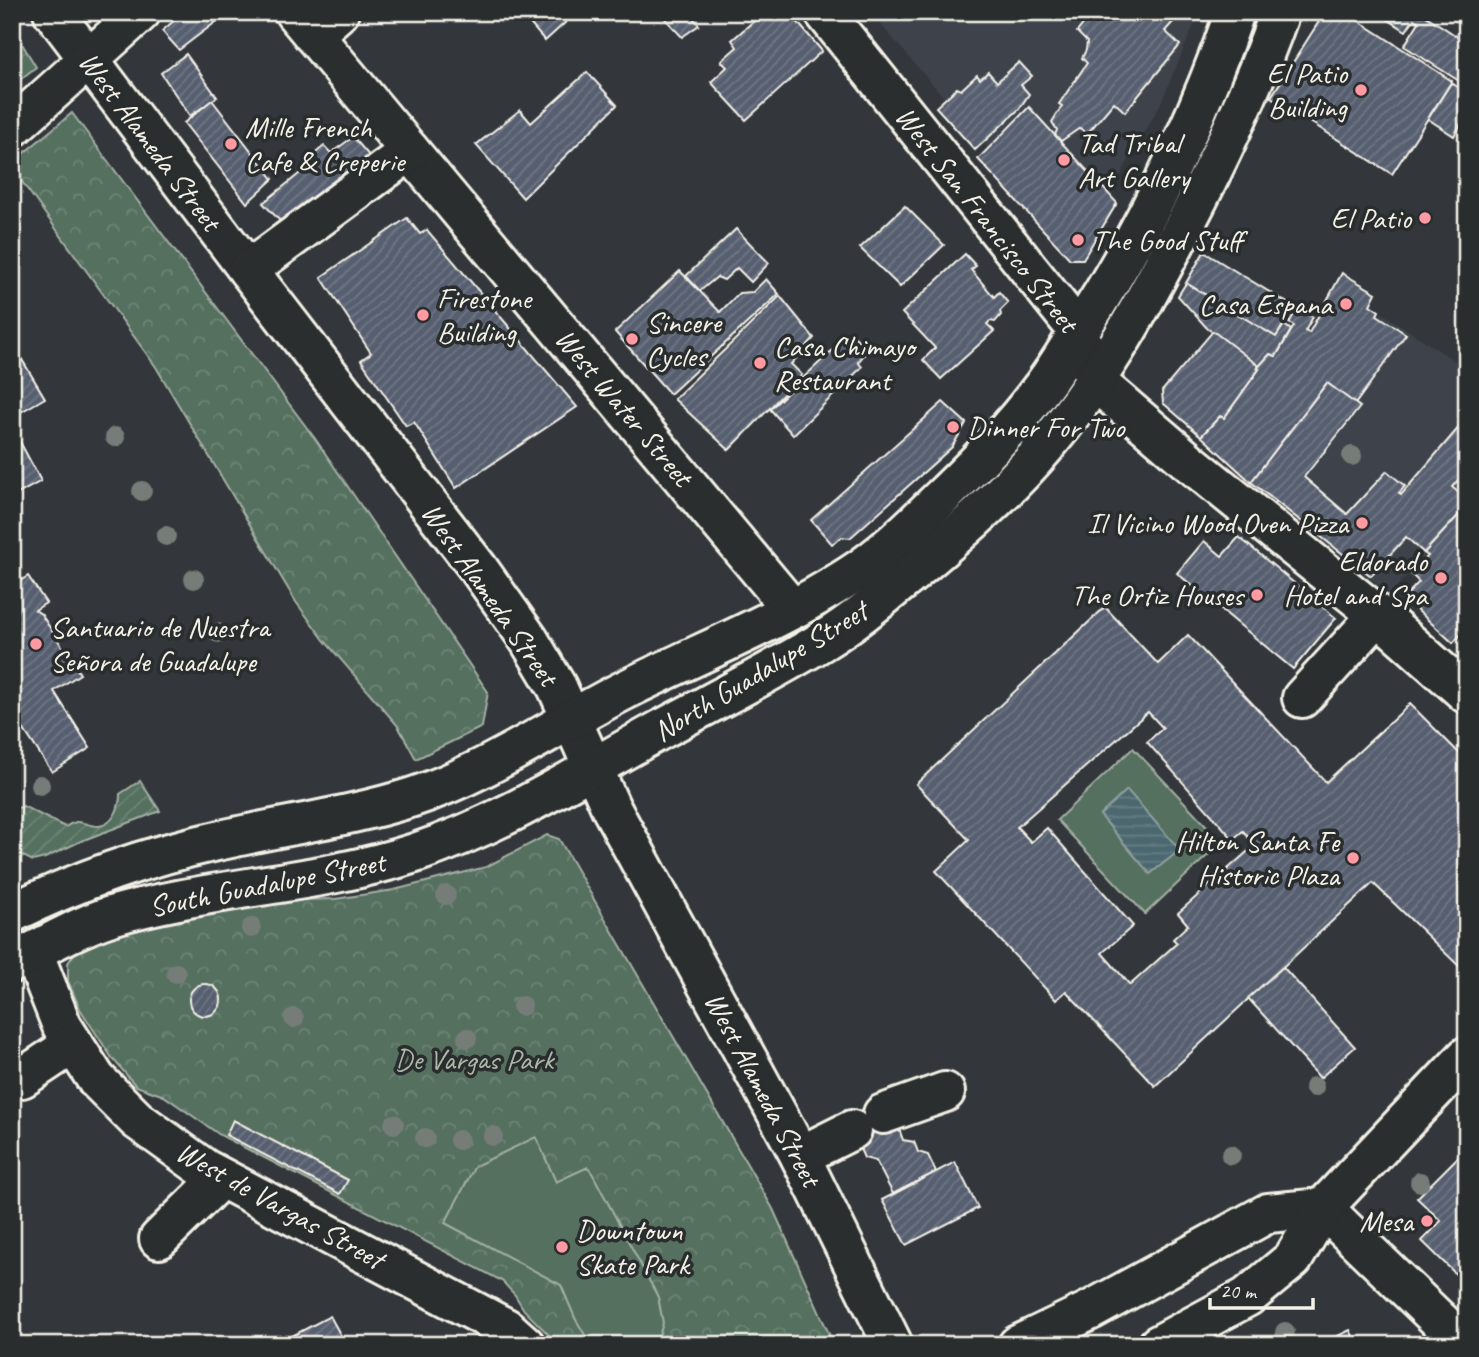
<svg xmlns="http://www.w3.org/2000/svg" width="1479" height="1357" font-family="Caveat,sans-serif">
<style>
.built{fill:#3e434b}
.forest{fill:url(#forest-crowns);stroke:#a4b0a4;stroke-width:2}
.garden{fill:url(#garden-furrows);stroke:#a4b0a4;stroke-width:2}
.pitch{fill:#55705f;stroke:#a4b0a4;stroke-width:2}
.water{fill:url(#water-rules);stroke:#8f9f9f;stroke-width:2}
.building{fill:url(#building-hatch);stroke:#f4f1e8;stroke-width:2;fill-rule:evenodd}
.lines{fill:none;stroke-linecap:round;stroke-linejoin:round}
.minor-casing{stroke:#f4f1e8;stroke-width:44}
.major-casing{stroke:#f4f1e8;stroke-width:44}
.minor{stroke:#2a2d2e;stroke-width:38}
.major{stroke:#2a2d2e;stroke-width:38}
.tree{fill:#767d78}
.poi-dot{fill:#ff9aa2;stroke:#2a2d2e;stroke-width:2.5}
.labels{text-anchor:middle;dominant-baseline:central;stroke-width:7;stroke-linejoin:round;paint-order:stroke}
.poi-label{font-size:30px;fill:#f4f1e8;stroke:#2a2d2e;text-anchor:start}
.street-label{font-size:30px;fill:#f4f1e8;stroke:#2a2d2e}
.park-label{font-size:30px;fill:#acb7aa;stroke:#2a2d2e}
</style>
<defs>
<pattern id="forest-crowns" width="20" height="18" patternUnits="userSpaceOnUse" patternTransform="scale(1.75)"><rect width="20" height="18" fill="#55705f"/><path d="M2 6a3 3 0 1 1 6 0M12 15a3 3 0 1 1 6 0" fill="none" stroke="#6e8576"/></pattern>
<pattern id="garden-furrows" width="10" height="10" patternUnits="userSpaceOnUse" patternTransform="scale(1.75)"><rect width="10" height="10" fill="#55705f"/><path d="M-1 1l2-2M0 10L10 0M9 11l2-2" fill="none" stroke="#6e8576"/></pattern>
<pattern id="water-rules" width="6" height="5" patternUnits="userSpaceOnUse" patternTransform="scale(1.75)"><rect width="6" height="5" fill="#4b686f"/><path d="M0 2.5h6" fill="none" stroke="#667e84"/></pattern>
<pattern id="building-hatch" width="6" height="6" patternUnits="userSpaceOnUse" patternTransform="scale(1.75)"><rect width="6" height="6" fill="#575f70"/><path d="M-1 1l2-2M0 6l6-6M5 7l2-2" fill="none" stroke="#707684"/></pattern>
</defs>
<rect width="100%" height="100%" fill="#33373b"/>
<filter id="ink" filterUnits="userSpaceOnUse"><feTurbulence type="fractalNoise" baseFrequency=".0143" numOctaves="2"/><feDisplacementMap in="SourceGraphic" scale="14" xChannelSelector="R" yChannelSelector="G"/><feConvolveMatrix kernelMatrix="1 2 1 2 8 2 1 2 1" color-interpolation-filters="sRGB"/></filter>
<g filter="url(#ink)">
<g class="built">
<path d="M870,12h328l1,1 -39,92 -83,147z"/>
<path d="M1382,313l85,56v139l-77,86 -142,-113z"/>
</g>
<g class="forest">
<path d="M12,27l24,40 -24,19z"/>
<path d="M72,113l244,327 172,252 -6,35 -66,32 -18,-33 -74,-86 -28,-38 -140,-235 -144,-199v-5z"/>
<path d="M547,835l12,4 214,370 61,136h-275l-35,-35 -9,-15 -13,-14 -282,-146 -56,-39 -28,-10 -24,-28 -32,-49 -12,-28v-18l12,-18 150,-43 105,-3 59,-9 92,-23z"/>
</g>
<path class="garden" d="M140,781l20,30 -79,30 -36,17 -12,3 -16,-8 -5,-5v-38l11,-4 42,21c3,-2 7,-4 11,-5 7,-1 15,5 23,4 15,-2 21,-19 21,-32z"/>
<g class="pitch">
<path d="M1133,748l89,94 -77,72 -88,-94z"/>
<path d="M536,1137l20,45 32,-15 3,4 67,126 5,26 -4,13 -7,9h-61l-16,-27 -14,-33 -116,-62 30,-57z"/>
</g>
<path class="water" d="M1127,790l53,60 -30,24 -50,-59z"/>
<g class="building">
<path d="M184,12h45l-50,38 -17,-19z"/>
<path d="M520,12h57l-32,29z"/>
<path d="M659,12h35l-3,3 8,10 -17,12z"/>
<path d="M764,12h25l33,39 -76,69 -35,-38 16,-15 -6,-6 16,-14 -5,-7z"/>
<path d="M1093,12h89l-17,19 15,14 -55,67 -11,-10 -27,32 -7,-6 -19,13 -6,-6 2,-5 -5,-8 10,-16 -3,-2 28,-41 -5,-5 4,-8 1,-8 -10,-10z"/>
<path d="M1325,12h20l107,69 -60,93 -121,-77z"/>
<path d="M1376,12h44l47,31v43l-63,-40 15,-24 -5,-3 -8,12z"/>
<path d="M186,54l31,43 -27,19 -29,-43z"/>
<path d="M1019,62l13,14 -11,9 8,9 -10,15 -44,41 -39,-43 21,-19 4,2 16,-15 3,4 8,-7 9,10z"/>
<path d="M587,72l30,33 -94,93 -47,-53 44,-35 11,13z"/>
<path d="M1451,83l16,9v32l-5,-2 -8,14 -26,-17z"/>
<path d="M212,100l61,79 -26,24 -63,-80z"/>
<path d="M1029,107l88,96 -34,56h-13l-92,-100z"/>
<path d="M353,137l19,22 -90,64 -19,-20 46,-37 -4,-4 19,-16 7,7z"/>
<path d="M905,206l39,39 -44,42 -40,-39z"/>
<path d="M407,218l13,16 7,-4 150,177 -121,81 -42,-66 -8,4 -45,-66 10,-7 -50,-76z"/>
<path d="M736,229l33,34 -18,19 -14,-14 -13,12 -7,-3 -17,14 -14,-15z"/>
<path d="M1204,252l90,55 -18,30 -90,-54z"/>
<path d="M965,254l11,12 -5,4 23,27 5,-5 9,11 -8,8 1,4 -6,7 -5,-1 -3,3 7,7 -53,48 -18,-19 12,-12 -33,-35z"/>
<path d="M680,271l40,41 19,-19 14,-1 13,-13 13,15 -109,100 -55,-62z"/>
<path d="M1342,273l34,20 -6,12 9,6 -2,4 29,19 -51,70 -28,-21 -76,99 -50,-46 19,-20 4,2 35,-49 -2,-1 13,-14 6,2 18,-30 -5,-3 8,-14 16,8 -8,14 4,2z"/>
<path d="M1186,283l90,54 8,-12 7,5 -15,26 -6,-2 -11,12 -52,-38 -29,-32z"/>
<path d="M780,296l34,42 -23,26 11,11 -73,75 -55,-51z"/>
<path d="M1213,331l46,35 -2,2 2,1 -35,49 -4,-2 -19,20 -38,-33 -1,-12z"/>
<path d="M851,333l17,17 -10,12 4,5 -69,68 -23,-26z"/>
<path d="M12,343l33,55 -33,19z"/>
<path d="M1327,383l33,24 -56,70 43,37 40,-43 18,15 -6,7 2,2 66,-77v52l-15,17 15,13v6l-43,47 -18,-16 -35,39 -120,-94z"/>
<path d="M943,402l23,21 -14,24 -102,91 -8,-1 -10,7 -21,-24z"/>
<path d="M19,440l22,41 -25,14 -4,-7v-45z"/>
<path d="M1467,506v128l-3,-3 -11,12 -49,-45 15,-16 -8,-8 17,-18 -4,-3z"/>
<path d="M1239,537l97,81 -43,51 -116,-96 27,-32 18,15z"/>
<path d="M28,576l18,27 -11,7 6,4 39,60 -26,17 36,57 -38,24 -40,-60v-106l5,-3 -5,-7v-10z"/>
<path d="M1105,607l53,57 30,-29 138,147 84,-78 57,57v213l-94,-91 -218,203 -89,-95 -10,9 -120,-129 33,-31 -53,-56zM1148,712l15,16 -16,14 86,97 10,-8 12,14 -77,68 10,12 -15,14 4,4 -47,42 -28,-32 31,-27 -86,-98 -16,14 -14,-15z"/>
<path d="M1283,967l72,80 -35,31 -72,-80z"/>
<circle cx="205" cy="1000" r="16"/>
<path d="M233,1120l115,60 -8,14 -114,-59z"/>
<path d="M849,1124l50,5 4,11 11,2 4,10 10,3 8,17 -43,22 -17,-33 -12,-3z"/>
<path d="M1467,1148v137l-45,-44 19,-20 -24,-23z"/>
<path d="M955,1162l23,46 -72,37 -24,-45z"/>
<path d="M330,1316l16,29h-71z"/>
<path d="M1350,1330l7,15h-38z"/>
</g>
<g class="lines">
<g class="minor-casing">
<g id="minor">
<path d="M53,12l195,258 230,298 51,72 28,47 54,121 189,348 93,189"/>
<path d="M294,12l498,597"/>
<path d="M824,12l255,320 16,49 93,80 190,154 89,79"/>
<path d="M313,35l26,-23"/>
<path d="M12,128l129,-116"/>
<path d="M248,270l162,-119"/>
<path d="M1302,698l76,-83"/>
<path d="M33,952l29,74 34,53 41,41 68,49 301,159 19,17"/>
<path d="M22,1078l51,-34"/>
<path d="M883,1114l62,-22"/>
<path d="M800,1156l52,-26"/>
<path d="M1323,1208l142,137"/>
<path d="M159,1239l62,-61"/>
<path d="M1018,1345l73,-35 177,-97 55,-5"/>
<path d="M1158,1345l89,-48 46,-38 30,-51 144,-152"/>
</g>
</g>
<g class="major-casing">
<g id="major">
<path d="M12,913c67,-33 132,-56 205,-72 64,-15 133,-24 196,-44 73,-24 140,-70 208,-105 77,-39 158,-70 230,-117 34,-22 62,-50 91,-78 35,-34 69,-68 98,-107 15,-19 27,-40 40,-60 64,-99 116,-206 155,-318"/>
<path d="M12,963c30,-16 67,-37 99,-47 99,-29 205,-31 304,-63 92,-31 163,-78 247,-124 54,-29 110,-57 162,-89 31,-19 59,-43 87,-66 48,-40 94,-80 134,-127 51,-60 91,-129 127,-198 41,-76 79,-155 108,-237"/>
</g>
</g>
<use href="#minor" class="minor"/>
<use href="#major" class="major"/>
</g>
<g class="tree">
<circle cx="115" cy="437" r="10"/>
<circle cx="1352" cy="456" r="10"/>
<circle cx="142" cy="491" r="10"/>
<circle cx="166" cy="536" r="10"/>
<circle cx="194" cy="579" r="10"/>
<circle cx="218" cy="633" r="10"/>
<circle cx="40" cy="785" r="10"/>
<circle cx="446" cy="895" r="10"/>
<circle cx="251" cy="928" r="10"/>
<circle cx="176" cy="973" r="10"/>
<circle cx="522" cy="1006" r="10"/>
<circle cx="294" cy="1018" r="10"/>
<circle cx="467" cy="1038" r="10"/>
<circle cx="1314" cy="1087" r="10"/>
<circle cx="394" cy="1124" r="10"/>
<circle cx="493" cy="1136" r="10"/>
<circle cx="425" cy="1138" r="10"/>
<circle cx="459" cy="1140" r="10"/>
<circle cx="1231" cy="1155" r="10"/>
<circle cx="1420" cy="1182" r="10"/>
<circle cx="1285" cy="1332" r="10"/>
</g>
</g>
<g class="poi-dot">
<circle cx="1361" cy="90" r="7"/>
<circle cx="231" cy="144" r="7"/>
<circle cx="1064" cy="160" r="7"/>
<circle cx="1425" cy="218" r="7"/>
<circle cx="1078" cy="240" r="7"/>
<circle cx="1346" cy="304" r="7"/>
<circle cx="423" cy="315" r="7"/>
<circle cx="632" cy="339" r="7"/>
<circle cx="760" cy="363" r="7"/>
<circle cx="953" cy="427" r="7"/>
<circle cx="1362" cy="523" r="7"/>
<circle cx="1441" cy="578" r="7"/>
<circle cx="1257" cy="595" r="7"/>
<circle cx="36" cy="644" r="7"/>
<circle cx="1353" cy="858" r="7"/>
<circle cx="1427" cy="1221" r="7"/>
<circle cx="562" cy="1247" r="7"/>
</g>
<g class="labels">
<g class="poi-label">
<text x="1347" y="73" text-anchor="end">El Patio<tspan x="1347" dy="34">Building</tspan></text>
<text x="245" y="127">Mille French<tspan x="245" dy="34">Cafe &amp; Creperie</tspan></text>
<text x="1078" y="143">Tad Tribal<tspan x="1078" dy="34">Art Gallery</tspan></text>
<text x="1411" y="218" text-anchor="end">El Patio</text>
<text x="1092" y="240">The Good Stuff</text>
<text x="437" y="298">Firestone<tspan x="437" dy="34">Building</tspan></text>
<text x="1332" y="304" text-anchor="end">Casa Espana</text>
<text x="646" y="322">Sincere<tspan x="646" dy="34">Cycles</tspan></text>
<text x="774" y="346">Casa Chimayo<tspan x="774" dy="34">Restaurant</tspan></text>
<text x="967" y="427">Dinner For Two</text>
<text x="1348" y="523" text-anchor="end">Il Vicino Wood Oven Pizza</text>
<text x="1427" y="561" text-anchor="end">Eldorado<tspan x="1427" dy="34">Hotel and Spa</tspan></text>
<text x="1243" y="595" text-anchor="end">The Ortiz Houses</text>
<text x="50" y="627">Santuario de Nuestra<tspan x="50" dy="34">Señora de Guadalupe</tspan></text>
<text x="1339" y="841" text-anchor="end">Hilton Santa Fe<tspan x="1339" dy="34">Historic Plaza</tspan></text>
<text x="1413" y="1221" text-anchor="end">Mesa</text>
<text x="576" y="1230">Downtown<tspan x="576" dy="34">Skate Park</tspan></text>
</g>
<g class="street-label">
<text transform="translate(150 141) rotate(53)">West Alameda Street</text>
<text transform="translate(987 219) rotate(52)">West San Francisco Street</text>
<text transform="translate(624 407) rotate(50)">West Water Street</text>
<text transform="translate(490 594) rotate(55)">West Alameda Street</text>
<text transform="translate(760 671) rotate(-31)">North Guadalupe Street</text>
<text transform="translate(267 884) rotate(-11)">South Guadalupe Street</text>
<text transform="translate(763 1089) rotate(62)">West Alameda Street</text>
<text transform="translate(280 1205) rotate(29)">West de Vargas Street</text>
</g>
<g class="park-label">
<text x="474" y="1059">De Vargas Park</text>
</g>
</g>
<rect width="1479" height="1357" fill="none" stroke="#2a2d2e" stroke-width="42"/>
<rect x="21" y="21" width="1437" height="1315" fill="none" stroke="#f4f1e8" stroke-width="2.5" filter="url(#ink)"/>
<path d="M1210 1298v10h103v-10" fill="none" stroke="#f4f1e8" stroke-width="3.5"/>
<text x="1220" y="1298" font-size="21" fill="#f4f1e8" stroke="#2a2d2e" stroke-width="5" paint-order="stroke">20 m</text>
</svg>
